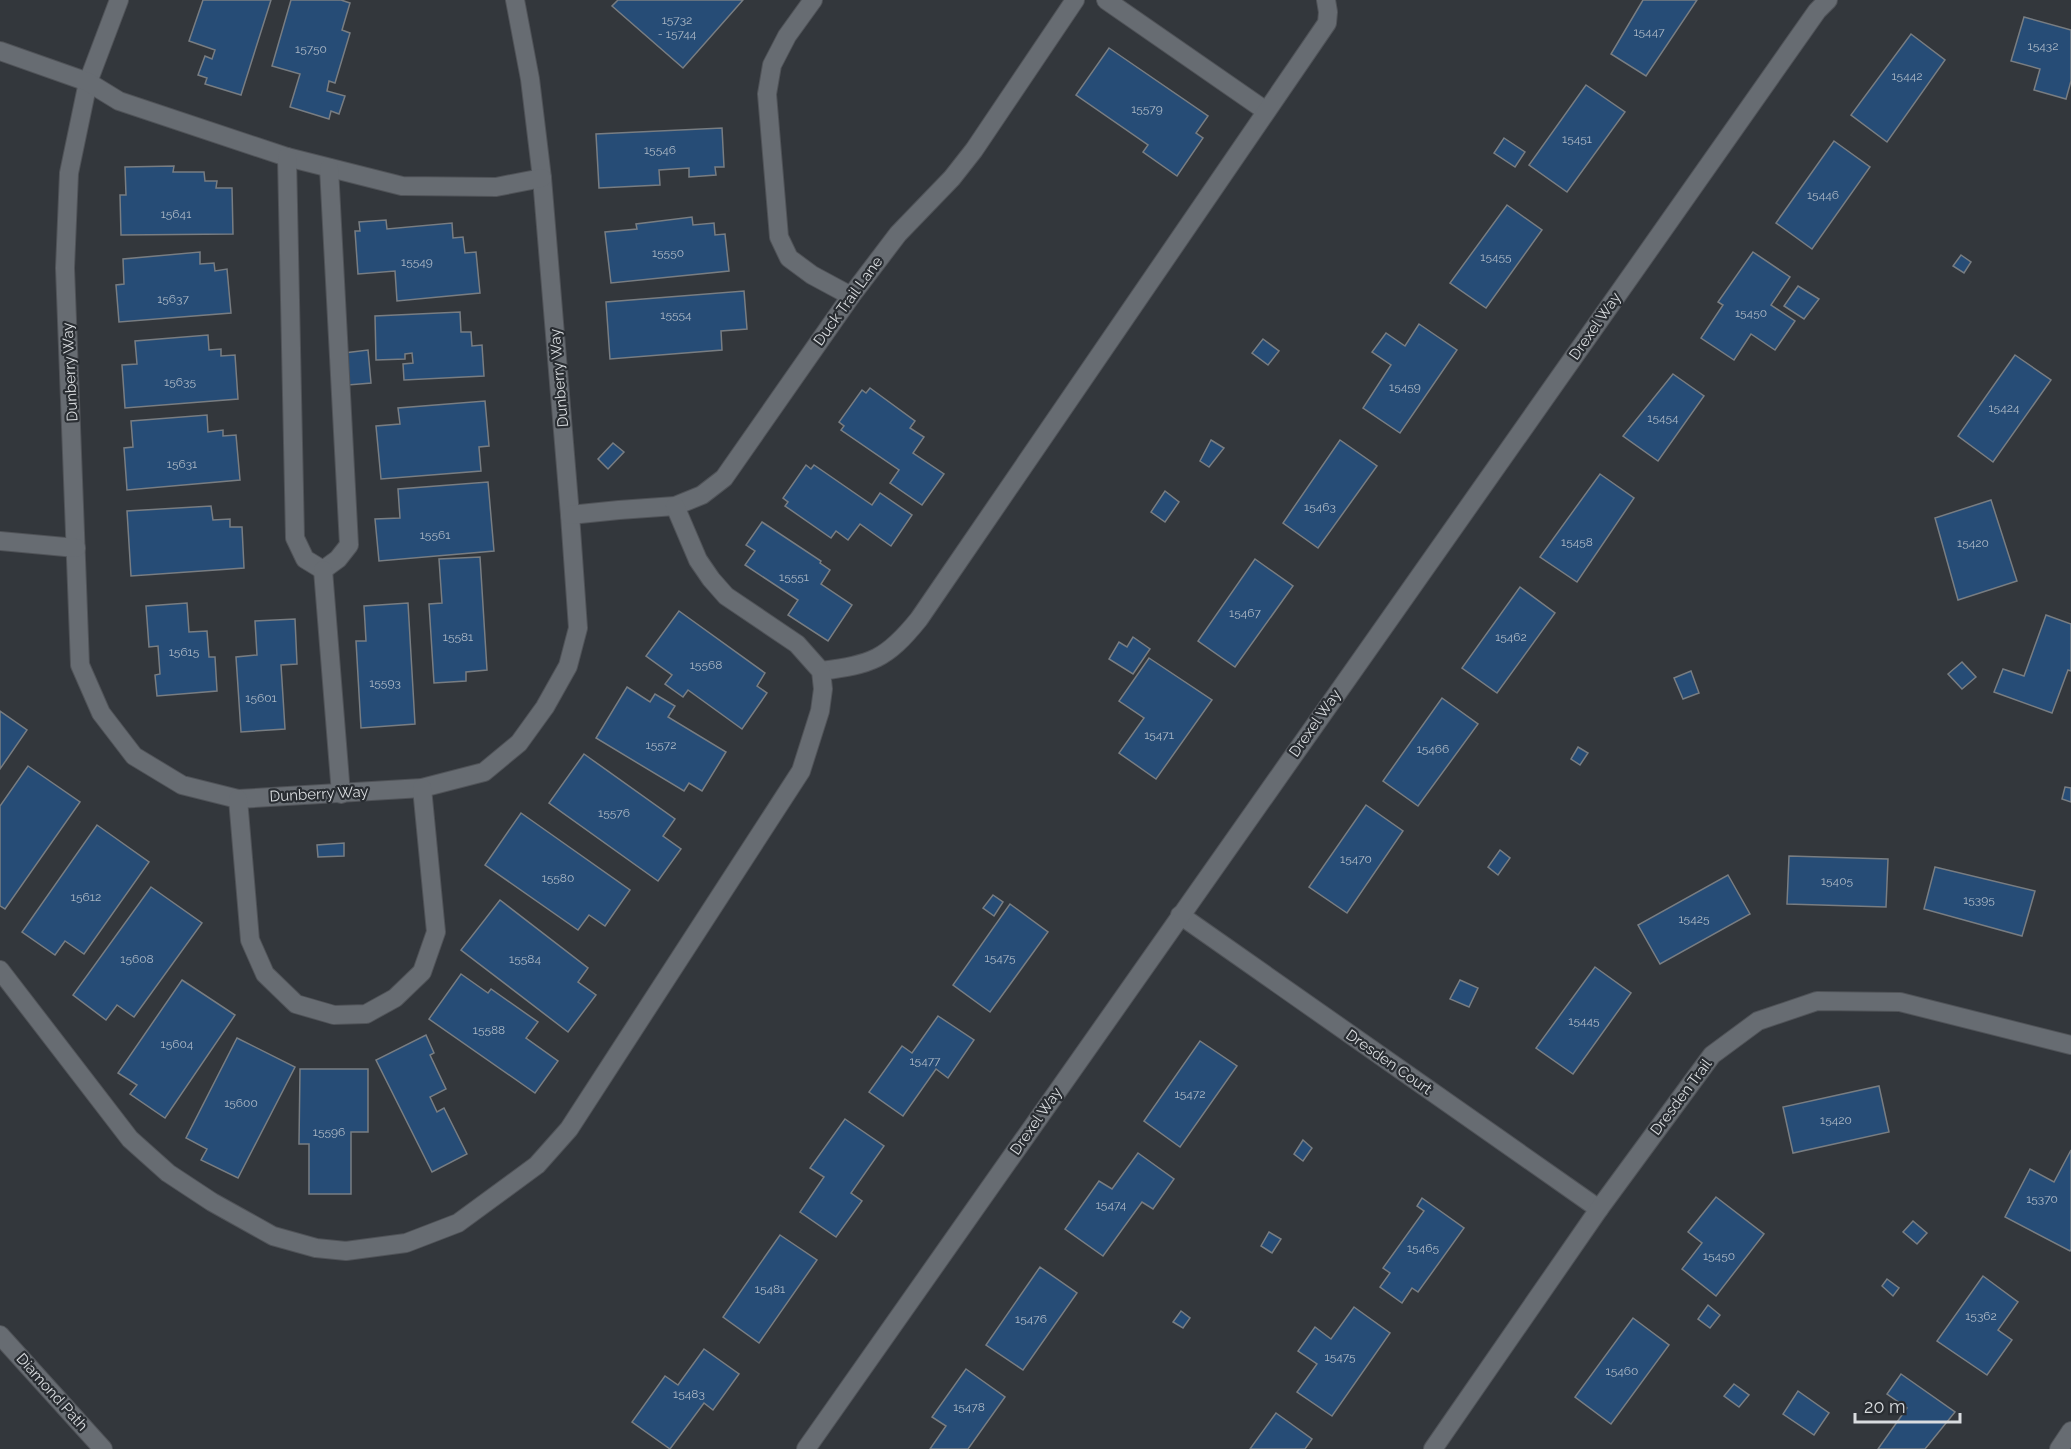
<svg xmlns="http://www.w3.org/2000/svg" width="2071" height="1449" font-family="Raleway,sans-serif">
<style>
.building{fill:#264c76;stroke:#787d82;stroke-width:1.5}
.lines{fill:none;stroke-linecap:round;stroke-linejoin:round}
.minor-casing{stroke:#505358;stroke-width:20}
.minor{stroke:#676c72;stroke-width:18}
.labels{text-anchor:middle;dominant-baseline:central;stroke-width:4.5;stroke-linejoin:round;paint-order:stroke}
.number-label{font-size:12px;fill:#acb8c5}
.street-label{font-size:15px;fill:#d9dcdf;stroke:#292d32}
</style>
<rect width="100%" height="100%" fill="#33373c"/>
<g class="building">
<path d="M203,0h68l-30,95 -36,-11 2,-6 -9,-3 7,-19 7,3 3,-9 -26,-9z"/>
<path d="M291,0h50l9,3 -8,27 8,3 -15,50 -6,-2 -2,10 18,5 -6,18 -8,-3 -2,8 -39,-12 10,-33 -28,-8z"/>
<path d="M618,0h125l-60,68 -71,-62z"/>
<path d="M1643,0h54l-51,76 -35,-22z"/>
<path d="M2024,17l47,13v51l-5,18 -32,-9 6,-21 -29,-8z"/>
<path d="M1911,34l34,26 -58,82 -36,-27z"/>
<path d="M1109,48l99,68 -12,17 7,5 -26,38 -34,-24 5,-7 -72,-50z"/>
<path d="M1586,85l39,27 -58,80 -38,-27z"/>
<path d="M722,128l2,39h-9l1,8 -27,2v-9l-30,2 1,15 -61,3 -3,-54z"/>
<path d="M1504,138l21,14 -10,15 -21,-14z"/>
<path d="M1834,141l36,26 -58,82 -36,-26z"/>
<path d="M174,166l-1,6h31l1,9h12l-1,7h16l1,46 -112,1 -1,-40h6l-1,-28z"/>
<path d="M1507,205l35,25 -56,78 -36,-25z"/>
<path d="M692,217l1,8 21,-2 1,12 10,-1 4,37 -118,12 -6,-51 32,-3 -1,-5z"/>
<path d="M386,220l1,9 65,-6 1,15 10,-1 2,16 11,-1 4,41 -83,8 -2,-30 -37,3 -3,-43h5l-1,-9z"/>
<path d="M200,252v12l14,-1 1,8 12,-2 4,44 -112,9 -3,-37 8,-1 -1,-25z"/>
<path d="M1753,252l37,25 -19,28 24,16 -20,29 -24,-16 -17,26 -33,-22 22,-33 -5,-3z"/>
<path d="M1961,255l10,7 -7,11 -11,-7z"/>
<path d="M1798,286l21,13 -15,20 -20,-13z"/>
<path d="M744,291l3,38 -26,2 1,19 -112,9 -4,-57z"/>
<path d="M460,312l1,20h10l1,14 10,-1 2,31 -80,4 -1,-16 10,-1 -1,-10 -7,1v5l-29,1 -1,-44z"/>
<path d="M1419,324l38,26 -57,83 -37,-25 28,-43 -19,-13 14,-19 19,13z"/>
<path d="M208,335l1,15 12,-1v7l14,-1 3,44 -113,9 -3,-43 15,-1 -2,-23z"/>
<path d="M1263,339l16,12 -11,14 -16,-12z"/>
<path d="M368,350l3,33 -23,2 -4,-32z"/>
<path d="M2015,355l36,25 -58,82 -35,-26z"/>
<path d="M1673,374l31,22 -46,65 -35,-25z"/>
<path d="M870,388l45,33 -5,7 14,9 -11,16 31,21 -22,31 -32,-22 9,-13 -58,-40 3,-4 -5,-4 23,-32 4,3z"/>
<path d="M485,401l4,45 -10,1 2,24 -100,8 -5,-53 24,-2 -2,-16z"/>
<path d="M207,415l1,17 15,-2v6l13,-1 4,45 -113,10 -3,-42 9,-1 -2,-26z"/>
<path d="M1211,440l13,8 -15,19 -9,-6z"/>
<path d="M1340,440l37,26 -59,82 -35,-25z"/>
<path d="M613,443l11,9 -16,17 -10,-10z"/>
<path d="M806,465l5,4 3,-4 58,40 8,-12 32,22 -21,31 -31,-22 -12,16 -12,-9 -5,7 -46,-32 3,-4 -5,-4z"/>
<path d="M1600,474l34,24 -57,84 -37,-25z"/>
<path d="M488,482l6,69 -115,10 -4,-42 25,-1 -2,-29z"/>
<path d="M1165,491l14,11 -14,20 -14,-10z"/>
<path d="M1991,500l26,81 -59,19 -23,-82z"/>
<path d="M211,506l2,14 17,-1v8h12l2,41 -113,8 -4,-65z"/>
<path d="M762,522l59,39 -1,2 10,7 -9,14 31,21 -24,36 -40,-26 10,-15 -53,-35 10,-14 -9,-6z"/>
<path d="M480,557l7,113 -21,2v9l-32,2 -5,-79 13,-1 -3,-44z"/>
<path d="M1255,559l38,27 -58,81 -37,-26z"/>
<path d="M1520,587l35,26 -58,80 -35,-25z"/>
<path d="M187,603l2,29 18,-1 2,26h6l2,34 -60,5 -2,-21 5,-1 -2,-28 -9,1 -3,-41z"/>
<path d="M408,603l7,121 -54,4 -5,-87h10l-2,-35z"/>
<path d="M679,611l86,62 -8,13 10,7 -25,36 -54,-39 -5,7 -18,-13 7,-9 -26,-19z"/>
<path d="M2046,615l25,9v47l-3,-1 -16,43 -58,-21 9,-23 21,7z"/>
<path d="M295,619l2,45 -16,1 4,64 -44,3 -5,-75 21,-2 -2,-34z"/>
<path d="M1133,637l17,12 -17,25 -24,-15 10,-17 8,5z"/>
<path d="M1149,658l63,42 -56,79 -37,-26 25,-35 -25,-17z"/>
<path d="M1962,662l14,15 -14,12 -14,-15z"/>
<path d="M1691,671l8,22 -16,6 -9,-21z"/>
<path d="M627,687l23,15 5,-8 20,12 -7,11 58,35 -24,39 -13,-8 -5,8 -88,-53z"/>
<path d="M1442,698l36,26 -60,82 -35,-25z"/>
<path d="M0,711l27,19 -27,39z"/>
<path d="M1578,747l10,6 -8,12 -9,-6z"/>
<path d="M584,754l91,65 -12,17 18,13 -23,32 -109,-78z"/>
<path d="M28,766l52,36 -75,107 -5,-3v-100z"/>
<path d="M2065,787l6,1v14l-9,-3z"/>
<path d="M1366,805l37,26 -56,82 -38,-26z"/>
<path d="M521,813l109,77 -25,36 -16,-11 -11,15 -93,-65z"/>
<path d="M97,825l52,37 -65,92 -19,-13 -10,14 -33,-23z"/>
<path d="M344,843v13l-26,1 -1,-12z"/>
<path d="M1500,850l10,8 -12,17 -10,-8z"/>
<path d="M1789,856l99,3 -2,48 -99,-3z"/>
<path d="M1935,867l100,24 -13,45 -98,-27z"/>
<path d="M1728,875l22,39 -90,50 -22,-39z"/>
<path d="M151,887l51,36 -68,94 -17,-12 -11,15 -33,-25z"/>
<path d="M993,895l10,7 -9,14 -11,-8z"/>
<path d="M500,900l88,68 -10,14 18,13 -28,37 -107,-82z"/>
<path d="M1010,904l38,28 -58,80 -37,-27z"/>
<path d="M1595,967l36,26 -58,81 -37,-26z"/>
<path d="M461,974l27,19 3,-4 47,33 -12,16 32,23 -23,32 -106,-74z"/>
<path d="M182,980l53,35 -70,103 -35,-24 7,-9 -19,-12z"/>
<path d="M1460,980l18,8 -9,19 -19,-8z"/>
<path d="M938,1016l36,24 -26,38 -12,-9 -33,47 -34,-24 33,-46 10,7z"/>
<path d="M426,1035l8,18 -4,2 16,34 -16,8 7,15 7,-4 23,46 -35,18 -56,-112z"/>
<path d="M237,1038l58,29 -57,111 -37,-18 6,-11 -21,-11z"/>
<path d="M1200,1041l37,25 -57,81 -36,-26z"/>
<path d="M300,1069h68v63h-17v62h-42v-50h-10z"/>
<path d="M1879,1086l10,46 -96,21 -10,-46z"/>
<path d="M845,1119l39,27 -33,47 11,8 -26,36 -36,-25 24,-35 -14,-9z"/>
<path d="M1303,1140l9,8 -9,13 -9,-7z"/>
<path d="M2071,1150v99l-1,2 -65,-34 25,-48 24,13z"/>
<path d="M1138,1153l36,26 -21,30 -11,-7 -39,54 -38,-27 34,-48 13,8z"/>
<path d="M1716,1197l48,37 -48,62 -34,-27 20,-26 -14,-11z"/>
<path d="M1422,1198l42,30 -46,64 -6,-4 -10,15 -22,-16 10,-14 -7,-5 41,-57 -7,-5z"/>
<path d="M1913,1221l14,12 -10,11 -14,-12z"/>
<path d="M1269,1232l12,7 -9,14 -11,-7z"/>
<path d="M780,1235l37,25 -58,83 -36,-26z"/>
<path d="M1040,1267l37,26 -54,77 -37,-25z"/>
<path d="M1983,1276l35,26 -20,28 14,10 -25,35 -50,-34z"/>
<path d="M1887,1279l12,9 -6,8 -11,-10z"/>
<path d="M1708,1305l12,10 -10,13 -12,-9z"/>
<path d="M1354,1307l36,26 -58,83 -35,-24 20,-28 -19,-13 17,-24 16,12z"/>
<path d="M1181,1311l9,7 -7,10 -10,-6z"/>
<path d="M1633,1318l36,27 -58,79 -36,-27z"/>
<path d="M704,1349l35,25 -26,36 -9,-7 -34,46 -38,-27 33,-46 13,9z"/>
<path d="M966,1369l39,28 -37,52h-38l16,-23 -14,-9z"/>
<path d="M1901,1374l54,38 -30,37h-47l29,-41 -20,-14z"/>
<path d="M1734,1384l15,11 -10,12 -15,-11z"/>
<path d="M1798,1391l31,22 -15,22 -31,-21z"/>
<path d="M1276,1413l36,26 -7,10h-55z"/>
</g>
<g class="lines">
<g class="minor-casing">
<g id="minor">
<path d="M119,0l-31,82 -19,91 -4,95 15,397 21,48 33,43 48,29 56,14 184,-11 62,-16 35,-29 26,-36 23,-41 10,-38 -8,-113 -28,-337 -12,-99 -15,-79"/>
<path d="M813,0l-26,36 -15,29 -5,29 12,143 10,21 23,17 39,21"/>
<path d="M1106,0l160,111"/>
<path d="M0,51l88,31 31,19 168,56 115,29 94,1 46,-9"/>
<path d="M287,157l8,381 10,21 18,11"/>
<path d="M570,515l49,-5 56,-4 27,-11 22,-17 127,-182 47,-62 54,-56 22,-28 101,-150"/>
<path d="M0,541l76,7"/>
<path d="M323,570l15,-11 11,-14 -20,-377"/>
<path d="M323,570l18,224"/>
<path d="M821,671c51,-7 65,-11 98,-52l408,-596 1,-11 -2,-12"/>
<path d="M238,799l12,141 15,34 31,30 38,11 32,-1 29,-16 27,-26 14,-40 -14,-144"/>
<path d="M1180,915l419,294"/>
<path d="M0,970l130,169 38,34 44,29 61,34 43,12 30,3 60,-8 52,-20 79,-58 32,-36 232,-358 19,-60 3,-22 -2,-18 -24,-27 -71,-48 -15,-17 -13,-19 -23,-54"/>
<path d="M0,1335l103,114"/>
<path d="M806,1449l1011,-1438 11,-11"/>
<path d="M1433,1449l166,-240 113,-154 46,-34 59,-20 83,1 171,43"/>
<path d="M2059,1449l12,-18"/>
</g>
</g>
<use href="#minor" class="minor"/>
</g>
<g class="labels">
<g class="number-label">
<text x="677" y="20">15732<tspan x="677" dy="14">- 15744</tspan></text>
<text x="1649" y="32">15447</text>
<text x="2043" y="46">15432</text>
<text x="311" y="49">15750</text>
<text x="1907" y="76">15442</text>
<text x="1147" y="109">15579</text>
<text x="1577" y="139">15451</text>
<text x="660" y="150">15546</text>
<text x="1823" y="195">15446</text>
<text x="176" y="214">15641</text>
<text x="668" y="253">15550</text>
<text x="1496" y="257">15455</text>
<text x="417" y="262">15549</text>
<text x="173" y="299">15637</text>
<text x="1751" y="313">15450</text>
<text x="676" y="315">15554</text>
<text x="180" y="382">15635</text>
<text x="1405" y="387">15459</text>
<text x="2004" y="408">15424</text>
<text x="1663" y="418">15454</text>
<text x="182" y="464">15631</text>
<text x="1320" y="507">15463</text>
<text x="435" y="535">15561</text>
<text x="1577" y="542">15458</text>
<text x="1973" y="543">15420</text>
<text x="794" y="577">15551</text>
<text x="1245" y="613">15467</text>
<text x="458" y="637">15581</text>
<text x="1511" y="637">15462</text>
<text x="184" y="652">15615</text>
<text x="706" y="665">15568</text>
<text x="385" y="683">15593</text>
<text x="261" y="698">15601</text>
<text x="1159" y="735">15471</text>
<text x="661" y="745">15572</text>
<text x="1433" y="749">15466</text>
<text x="614" y="813">15576</text>
<text x="1356" y="859">15470</text>
<text x="558" y="878">15580</text>
<text x="1837" y="881">15405</text>
<text x="86" y="897">15612</text>
<text x="1979" y="900">15395</text>
<text x="1694" y="919">15425</text>
<text x="1000" y="958">15475</text>
<text x="137" y="959">15608</text>
<text x="525" y="959">15584</text>
<text x="1584" y="1021">15445</text>
<text x="489" y="1030">15588</text>
<text x="177" y="1044">15604</text>
<text x="925" y="1061">15477</text>
<text x="1190" y="1094">15472</text>
<text x="241" y="1103">15600</text>
<text x="1836" y="1120">15420</text>
<text x="329" y="1132">15596</text>
<text x="2042" y="1199">15370</text>
<text x="1111" y="1205">15474</text>
<text x="1423" y="1248">15465</text>
<text x="1719" y="1256">15450</text>
<text x="770" y="1289">15481</text>
<text x="1981" y="1316">15362</text>
<text x="1031" y="1319">15476</text>
<text x="1340" y="1357">15475</text>
<text x="1622" y="1371">15460</text>
<text x="689" y="1394">15483</text>
<text x="969" y="1407">15478</text>
</g>
<g class="street-label">
<text transform="translate(848 301) rotate(-54)">Duck Trail Lane</text>
<text transform="translate(1595 326) rotate(-55)">Drexel Way</text>
<text transform="translate(70 372) rotate(-93)">Dunberry Way</text>
<text transform="translate(559 378) rotate(-95)">Dunberry Way</text>
<text transform="translate(1315 723) rotate(-55)">Drexel Way</text>
<text transform="translate(319 794) rotate(-3)">Dunberry Way</text>
<text transform="translate(1389 1062) rotate(35)">Dresden Court</text>
<text transform="translate(1681 1097) rotate(-53)">Dresden Trail</text>
<text transform="translate(1036 1121) rotate(-55)">Drexel Way</text>
<text transform="translate(52 1392) rotate(48)">Diamond Path</text>
</g>
</g>
<path d="M1855 1413v9h105v-9" fill="none" stroke="#d9dcdf" stroke-width="3"/>
<text x="1864" y="1413" font-size="18" fill="#d9dcdf" stroke="#292d32" stroke-width="4.5" paint-order="stroke">20 m</text>
</svg>
